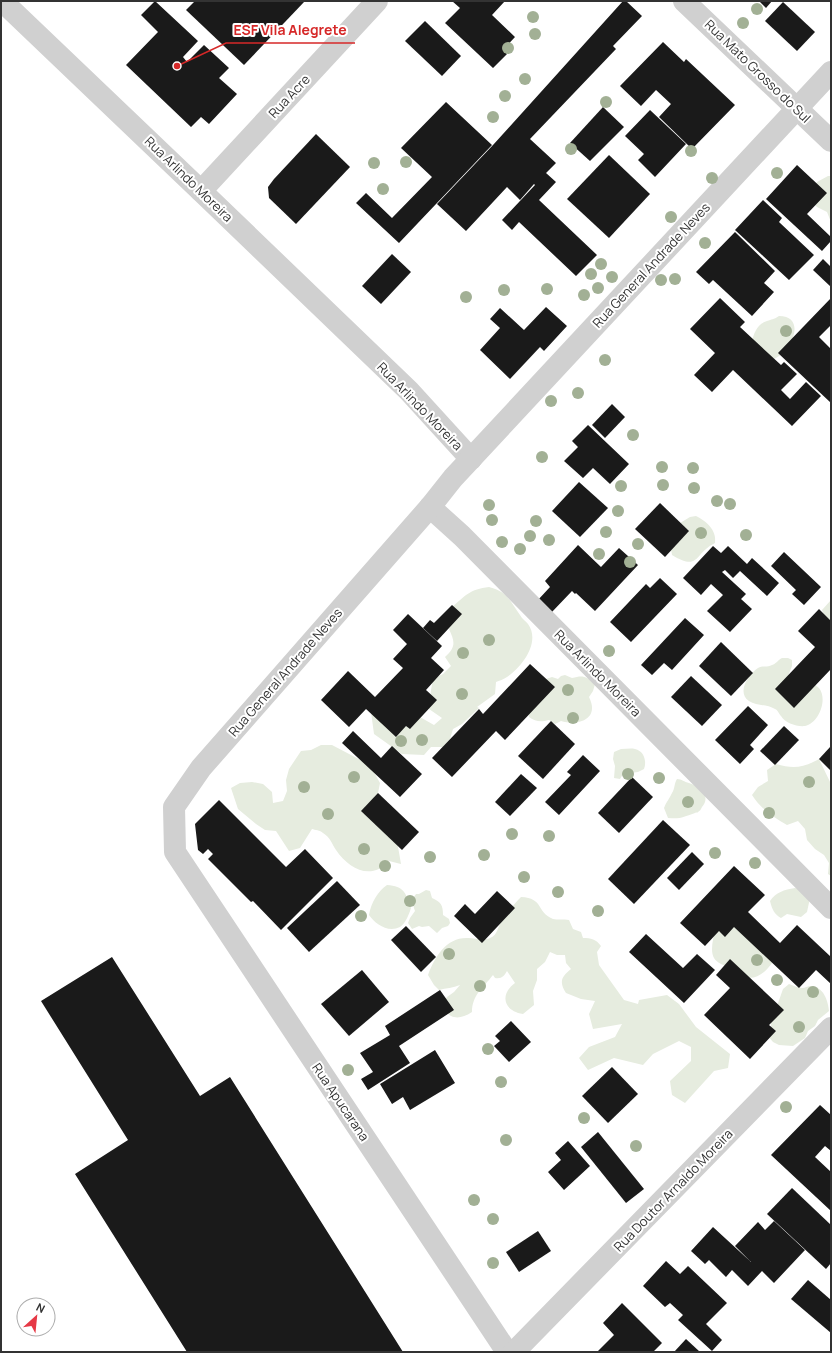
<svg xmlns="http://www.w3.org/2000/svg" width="832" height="1353" font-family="Manrope,sans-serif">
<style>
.green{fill:#e6ecdf}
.building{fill:#1a1a1a}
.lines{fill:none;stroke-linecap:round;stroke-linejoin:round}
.minor{stroke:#d0d0d0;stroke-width:22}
.tree{fill:#a2b095}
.labels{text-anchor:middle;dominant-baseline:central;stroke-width:4;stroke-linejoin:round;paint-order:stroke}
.street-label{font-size:13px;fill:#333;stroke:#fff}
.leader{fill:none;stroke:#d62828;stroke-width:1.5}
.callout-dot{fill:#d62828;stroke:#fff;stroke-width:1.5}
.callout-label{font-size:14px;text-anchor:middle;font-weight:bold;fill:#d62828;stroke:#fff;stroke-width:4;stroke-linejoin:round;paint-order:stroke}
</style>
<rect width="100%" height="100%" fill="#fff"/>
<g class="green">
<path d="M828,176h3v46l-4,-10 -10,-5 -4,-4 -2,-11 6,-10z"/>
<path d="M779,316c28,0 13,36 -5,43l-22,-18c2,-8 5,-17 15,-20 5,-2 6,-1 12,-5z"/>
<path d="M696,516c10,5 21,14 19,27 -21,10 -15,29 -43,12l-1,-6 9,-26 10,-6z"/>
<path d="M489,587c19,5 20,13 31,28 2,4 6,6 8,9 13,18 -6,43 -21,53 -3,2 -8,4 -11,5l-1,12 -18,13 2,1 -17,16 -9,5 -3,10 -7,8h-12l-7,8 -22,-1 -28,-20 -3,-22 33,-4 30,17 8,-7 -13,-9 2,-19 2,-11 10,-5 8,-8 -6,-9c11,-10 10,-15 4,-28l4,-10 -2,-11c14,-12 19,-19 38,-21z"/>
<path d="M831,600v24l-5,-4 -4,-10z"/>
<path d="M782,658h6l4,2v6l-4,10c9,3 24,5 31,12 9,11 0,35 -14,38 -8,1 -20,-3 -24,-10 -2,-2 -3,-6 -6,-7 -8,-5 -19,-3 -26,-8 -13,-9 0,-27 9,-33 5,-3 9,0 14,-3 4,-1 6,-5 10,-7z"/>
<path d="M565,675l7,3c11,-3 14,-2 23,6l-2,7 -4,6c11,22 -10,29 -28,24l-6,3 -6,-4c-8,2 -13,2 -20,-3l-1,-7 18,-31 6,-2 6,2 3,-3z"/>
<path d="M321,745h11l38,20 10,18 -2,10 -7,9 26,39 4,23 -12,-3c-18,20 -40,8 -53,-11 -4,-6 -6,-13 -13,-17 -3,-3 -8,-3 -11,-4l-12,19 -11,3 -13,-20 -11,-1 -9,-6 -18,-15 -7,-21 9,-5 12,-1 11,2 9,8 1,11 10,-2 4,-10 -1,-11 3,-11 12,-18 10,-1z"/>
<path d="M621,749c5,0 10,-1 14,0 9,2 12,12 9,20l-6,3 -15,2 -3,5 -6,-1 1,-12 -2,-7 1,-7z"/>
<path d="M819,759l12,25v92l-3,-2 1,-11 -5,-8 -9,-6 -8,-9 -2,-11 -7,-8 -11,4c-14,-8 -26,-16 -35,-30l6,-8 10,-6 -1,-11 9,-6c17,5 27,4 43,-5z"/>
<path d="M677,779c5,0 7,3 12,4 10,3 23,13 13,24 -1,2 -2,4 -4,5 0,1 -2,0 -3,1 -12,4 -13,6 -27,5l-4,-10c2,-6 6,-10 8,-15 3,-5 2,-9 5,-14z"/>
<path d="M387,885c17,1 19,8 24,23 -2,6 -5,15 -11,19 -12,6 -25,-3 -31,-12 2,-12 9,-24 18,-30z"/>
<path d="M795,888l7,2 8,8 -3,14 -6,5 -14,-3 -6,4c-7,-4 -9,-9 -11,-17 6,-9 14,-11 25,-13z"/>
<path d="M426,890l4,1 2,7c9,4 11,7 11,17l6,4 1,4 -2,3 -6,2 -5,5 -8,-7 -7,1 -3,-1 -7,3 -4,-6 2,-5 5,-7c-2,-6 -4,-11 1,-17h3z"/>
<path d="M521,897c23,1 15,15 32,22 4,1 11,0 16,1l4,9 8,3 2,6c8,0 13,1 18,8l-4,6 2,13 25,35 14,4 1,-4 28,-5 12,9 17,23 34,27 -2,14 -14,3 -29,32 -13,-8 -2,-14 21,-20v-14l-12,-6 -26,13 -10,11 -29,-7 -26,12 -9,-12 10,-11 26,-10 7,-13 -29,5 -4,-15 6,-13 -14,-2 -15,-6c-7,-11 -5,-16 5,-24l-5,-6 -1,-8h-8l-7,-3 -5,10 -8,7v11l-4,11 1,14 -11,9c-19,-3 -24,-19 -8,-31l-8,-12c-3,5 -5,8 -12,7l-2,-3c-10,13 -21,20 -21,37 -14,9 -23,7 -31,-7l6,-8 7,-5 6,-7c-7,3 -14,3 -21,5l-5,-5 -6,-10c7,-19 19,-38 40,-37 7,0 15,3 22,0 8,-3 7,-11 12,-17 5,-8 12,-17 19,-24z"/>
<path d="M733,921l38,37 1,5c-6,9 -18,19 -29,13 -6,-2 -10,-7 -16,-9 -5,-3 -10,-4 -13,-9 -4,-7 -1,-19 1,-27z"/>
<path d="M789,984c4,2 9,3 13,4 3,0 6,-2 9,-2 13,1 17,15 18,25l-11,9 -3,6 -7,5 -3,7 -12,8 -14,-1 -6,-3 -5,-6 3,-10v-11l6,-9 6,-17z"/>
</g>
<g class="building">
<path d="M155,1l43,40 -15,16 4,5 17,-17 25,23 -10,10 18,16 -28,30 -8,-7 -10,10 -65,-62 32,-33 -17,-17z"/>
<path d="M195,1h110l-61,64 -58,-55z"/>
<path d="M452,1h53l-13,14 23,22 -12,13 4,4 -14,14 -48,-45 15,-15z"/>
<path d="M623,1h3l16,15 -29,30 3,3 -86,90 26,24 -10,10 10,9 -17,18 58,55 -21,21 -57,-54 -7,8 -10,-10 33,-35 -1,-1 -14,16 -13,-13 -41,44 -29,-27 56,-59z"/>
<path d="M759,1h13l-6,7z"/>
<path d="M783,2l32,30 -18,19 -32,-30z"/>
<path d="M425,21l36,35 -19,20 -37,-35z"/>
<path d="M663,42l21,20 2,-3 49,46 -43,44 -33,-32 12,-13 -15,-14 -15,16 -21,-20z"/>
<path d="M446,102l46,43 -93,98 -43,-40 10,-10 26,25 40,-41 -31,-29z"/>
<path d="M603,107l21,20 -34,34 -20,-18z"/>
<path d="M650,110l36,34 -31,33 -17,-17 6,-6 -19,-18z"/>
<path d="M316,134l34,33 -54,57 -27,-26 -1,-11 6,-8z"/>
<path d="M609,155l41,39 -41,44 -42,-39z"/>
<path d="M797,165l30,28 -20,21 24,23v4l-9,10 -56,-52z"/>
<path d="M763,200l19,18 -3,4 35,33 -25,25 -54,-50z"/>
<path d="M735,232l40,39 -11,12 10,9 -22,24 -39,-36 -4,4 -13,-12z"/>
<path d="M392,254l19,18 -30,32 -19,-18z"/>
<path d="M823,259l8,8v20l-18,-17z"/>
<path d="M720,298l25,24 -5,5 41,38 3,-3 13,12 -16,16 9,9 16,-17 15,14 -29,30 -59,-56 -21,22 -18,-17 21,-22 -25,-24z"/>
<path d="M831,298v27l-12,12 12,12v54l-53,-50z"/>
<path d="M546,307l21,19 -23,25 -4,-4 -30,32 -30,-29 20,-22 -10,-9 10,-11 24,22z"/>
<path d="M612,404l13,13 -20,21 -13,-13z"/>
<path d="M588,425l41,39 -19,20 -17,-16 -10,10 -19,-17 14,-14 -6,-6z"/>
<path d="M579,482l29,26 -28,29 -28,-26z"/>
<path d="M660,503l29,28 -24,26 -30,-28z"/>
<path d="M578,545l23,22 18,-19 19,17 -43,46 -19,-18 -1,1 -3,-3 -21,22 -14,-12 13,-14 -5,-6z"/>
<path d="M713,546l8,7 7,-7 19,18 5,-6 27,25 -12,13 -27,-25 -7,7 -8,-8 -3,2 24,22 -5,5 11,10 -22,23 -23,-21 16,-16 -12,-11 -10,11 -18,-17z"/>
<path d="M784,552l37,35 -17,18 -12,-11 4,-4 -25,-24z"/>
<path d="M660,578l17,16 -46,48 -21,-20 36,-38 4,4z"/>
<path d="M452,605l10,9 -25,27 -14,-13 7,-8 4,3z"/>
<path d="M819,609l12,12v48l-37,39 -19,-19 40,-42 -17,-16z"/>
<path d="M408,614l34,32 -11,12 13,12 -18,20 11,10 -27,29 -4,-3 -10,11 -30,-28 -17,18 -28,-27 27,-29 27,26 28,-29 -10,-9 14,-15 -14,-14z"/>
<path d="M685,618l19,17 -32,35 -8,-7 -12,12 -11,-10z"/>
<path d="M721,642l32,31 -22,23 -32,-30z"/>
<path d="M530,664l25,23 -50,53 -9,-9 -44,46 -20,-19 47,-49 4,5z"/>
<path d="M691,676l31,29 -20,21 -31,-29z"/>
<path d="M748,706l20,19 -18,20 4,4 -14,15 -25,-24z"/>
<path d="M551,721l24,23 -32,35 -25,-23z"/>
<path d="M784,726l15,14 -24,25 -15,-14z"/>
<path d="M353,731l28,27 11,-12 30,28 -22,23 -58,-54z"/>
<path d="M831,746v25l-12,-12z"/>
<path d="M583,755l17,16 -41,44 -14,-13 26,-27 -4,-3z"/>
<path d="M521,774l16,14 -27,28 -15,-14z"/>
<path d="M632,777l21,20 -34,36 -21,-20z"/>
<path d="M378,793l41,39 -17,18 -41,-39z"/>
<path d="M219,800l67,67 19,-18 28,29 -52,52 -28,-29 -2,1 -43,-43 5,-5 -5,-5 -5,5 -5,-4 -3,-26z"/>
<path d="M663,820l27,25 -56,59 -26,-25z"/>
<path d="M692,852l12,12 -25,26 -12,-12z"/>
<path d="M734,866l31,29 -17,17 32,31 17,-18 34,32v27l-15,-14 -17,18 -65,-61 -9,10 -6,-6 -14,15 -25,-23z"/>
<path d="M337,881l23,24 -51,47 -22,-24z"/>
<path d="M497,891l18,17 -33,35 -28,-27 11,-12 10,10z"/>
<path d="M406,926l30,31 -15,15 -30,-32z"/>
<path d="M646,934l37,34 14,-14 18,16 -31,33 -55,-51z"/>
<path d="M112,957l88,139 30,-19 173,275h-216l-112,-178 53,-34 -87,-139z"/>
<path d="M730,959l54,51 -15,15 7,6 -26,28 -46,-44 26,-27 -14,-13z"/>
<path d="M362,970l27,32 -40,34 -28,-32z"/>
<path d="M440,990l14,20 -55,36 11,17 -42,27 -7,-11 12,-7 -13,-19 30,-18 -5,-9z"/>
<path d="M511,1021l20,21 -22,20 -15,-16 6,-5 -5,-5z"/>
<path d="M435,1050l20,33 -45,27 -7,-13 -11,7 -12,-20z"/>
<path d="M612,1067l26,27 -30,29 -26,-27z"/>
<path d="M820,1105l11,10v36l-6,-5 -10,11 16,15v39l-60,-56z"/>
<path d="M598,1132l46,57 -18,14 -45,-56z"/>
<path d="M568,1141l22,25 -26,24 -16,-18 13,-12 -6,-7z"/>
<path d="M792,1188l39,37v38l-5,6 -59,-55z"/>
<path d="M774,1221l31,29 -31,33 -12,-12 -14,15 -16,-16 -6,7 -17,-17 -4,4 -14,-13 22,-24 38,35 -16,-16 23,-24 7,8z"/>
<path d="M538,1231l13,20 -32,21 -13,-20z"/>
<path d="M666,1261l14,13 8,-8 39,37 -21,21 16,16 -10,11 -34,-31 5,-5 -13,-12 -5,4 -22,-21z"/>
<path d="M808,1280l23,20v33l-40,-34z"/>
<path d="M622,1303l40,40 -9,9h-56l17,-17 -11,-12z"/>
<path d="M686,1339l14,13h-26z"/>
</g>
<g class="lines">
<g class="minor">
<path d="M2,1l199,190 208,200 62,68"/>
<path d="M684,1l147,140"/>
<path d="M201,191l176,-190"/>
<path d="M430,507l32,29 369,372"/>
<path d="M507,1352l-332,-500 -1,-45 27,-39 229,-261 23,-29 378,-406"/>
<path d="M514,1352l317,-324"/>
</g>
</g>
<g class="tree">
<circle cx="757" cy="9" r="6"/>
<circle cx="533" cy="17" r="6"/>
<circle cx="743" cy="23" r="6"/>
<circle cx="535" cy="34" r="6"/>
<circle cx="508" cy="48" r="6"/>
<circle cx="525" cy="79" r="6"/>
<circle cx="505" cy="96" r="6"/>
<circle cx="606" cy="102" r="6"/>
<circle cx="493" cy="117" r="6"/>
<circle cx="571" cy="149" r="6"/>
<circle cx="691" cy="151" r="6"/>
<circle cx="406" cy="162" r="6"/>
<circle cx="374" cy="163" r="6"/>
<circle cx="777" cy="173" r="6"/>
<circle cx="712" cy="178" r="6"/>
<circle cx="383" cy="189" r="6"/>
<circle cx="671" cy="217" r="6"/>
<circle cx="705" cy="243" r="6"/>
<circle cx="601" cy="264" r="6"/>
<circle cx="591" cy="274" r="6"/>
<circle cx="612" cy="277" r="6"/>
<circle cx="675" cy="279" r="6"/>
<circle cx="661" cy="280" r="6"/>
<circle cx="598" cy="288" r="6"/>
<circle cx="547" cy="289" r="6"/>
<circle cx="504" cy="290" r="6"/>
<circle cx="584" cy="295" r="6"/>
<circle cx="466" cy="297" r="6"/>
<circle cx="786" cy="331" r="6"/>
<circle cx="605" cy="360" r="6"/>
<circle cx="578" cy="393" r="6"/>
<circle cx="551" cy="401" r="6"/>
<circle cx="633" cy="435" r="6"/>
<circle cx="542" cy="457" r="6"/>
<circle cx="662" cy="467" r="6"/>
<circle cx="693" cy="468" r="6"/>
<circle cx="663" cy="485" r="6"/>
<circle cx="621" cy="486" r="6"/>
<circle cx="694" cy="488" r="6"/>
<circle cx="717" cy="501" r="6"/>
<circle cx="730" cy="504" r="6"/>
<circle cx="489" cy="505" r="6"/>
<circle cx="618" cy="511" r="6"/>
<circle cx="492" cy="520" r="6"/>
<circle cx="536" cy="521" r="6"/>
<circle cx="606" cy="532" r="6"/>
<circle cx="701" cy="533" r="6"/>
<circle cx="746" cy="535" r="6"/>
<circle cx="530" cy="536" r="6"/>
<circle cx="549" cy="540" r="6"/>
<circle cx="502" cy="542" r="6"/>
<circle cx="638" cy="544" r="6"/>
<circle cx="520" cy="549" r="6"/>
<circle cx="599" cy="554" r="6"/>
<circle cx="630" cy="562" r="6"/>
<circle cx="489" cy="640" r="6"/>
<circle cx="609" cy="651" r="6"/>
<circle cx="463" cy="653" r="6"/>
<circle cx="568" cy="690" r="6"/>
<circle cx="462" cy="694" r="6"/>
<circle cx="573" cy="718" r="6"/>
<circle cx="422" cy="740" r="6"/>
<circle cx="401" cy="741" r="6"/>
<circle cx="628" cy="774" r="6"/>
<circle cx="354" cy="777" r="6"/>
<circle cx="659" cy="778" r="6"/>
<circle cx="809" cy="782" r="6"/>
<circle cx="304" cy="787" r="6"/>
<circle cx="688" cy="802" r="6"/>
<circle cx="769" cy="813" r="6"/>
<circle cx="328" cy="814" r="6"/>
<circle cx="512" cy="834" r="6"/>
<circle cx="549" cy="836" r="6"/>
<circle cx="364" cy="849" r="6"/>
<circle cx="715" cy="853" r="6"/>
<circle cx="484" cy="855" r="6"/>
<circle cx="430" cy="857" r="6"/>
<circle cx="755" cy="863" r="6"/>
<circle cx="385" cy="866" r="6"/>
<circle cx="524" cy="877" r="6"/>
<circle cx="558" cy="892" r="6"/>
<circle cx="410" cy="901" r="6"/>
<circle cx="598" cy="911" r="6"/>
<circle cx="361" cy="916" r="6"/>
<circle cx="449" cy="954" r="6"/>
<circle cx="757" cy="960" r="6"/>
<circle cx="777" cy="980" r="6"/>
<circle cx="480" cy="986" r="6"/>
<circle cx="813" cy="992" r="6"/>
<circle cx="799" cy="1027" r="6"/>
<circle cx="488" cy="1049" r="6"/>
<circle cx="348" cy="1070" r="6"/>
<circle cx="501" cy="1082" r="6"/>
<circle cx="786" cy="1107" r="6"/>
<circle cx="584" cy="1118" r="6"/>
<circle cx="506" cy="1140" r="6"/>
<circle cx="636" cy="1146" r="6"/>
<circle cx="474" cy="1200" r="6"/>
<circle cx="493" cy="1219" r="6"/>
<circle cx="493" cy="1263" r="6"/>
</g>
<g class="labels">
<g class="street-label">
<text transform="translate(758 71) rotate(44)">Rua Mato Grosso do Sul</text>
<text transform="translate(289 96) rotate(-47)">Rua Acre</text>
<text transform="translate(189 179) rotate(44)">Rua Arlindo Moreira</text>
<text transform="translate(651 265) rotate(-47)">Rua General Andrade Neves</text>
<text transform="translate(420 406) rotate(46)">Rua Arlindo Moreira</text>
<text transform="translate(285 672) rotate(-49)">Rua General Andrade Neves</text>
<text transform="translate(598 673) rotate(45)">Rua Arlindo Moreira</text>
<text transform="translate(341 1102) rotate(56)">Rua Apucarana</text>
<text transform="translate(673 1190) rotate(-46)">Rua Doutor Arnaldo Moreira</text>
</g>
</g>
<path class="leader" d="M177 66L226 43H355"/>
<circle class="callout-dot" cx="177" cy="66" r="4"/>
<g class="callout-label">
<text x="290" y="35">ESF Vila Alegrete</text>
</g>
<rect width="832" height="1353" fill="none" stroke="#333333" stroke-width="4"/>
<g transform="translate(36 1317) rotate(27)"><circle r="19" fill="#ffffff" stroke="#adadad"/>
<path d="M0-3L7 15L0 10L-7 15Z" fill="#e63946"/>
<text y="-6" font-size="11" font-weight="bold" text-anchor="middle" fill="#333333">N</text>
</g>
</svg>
